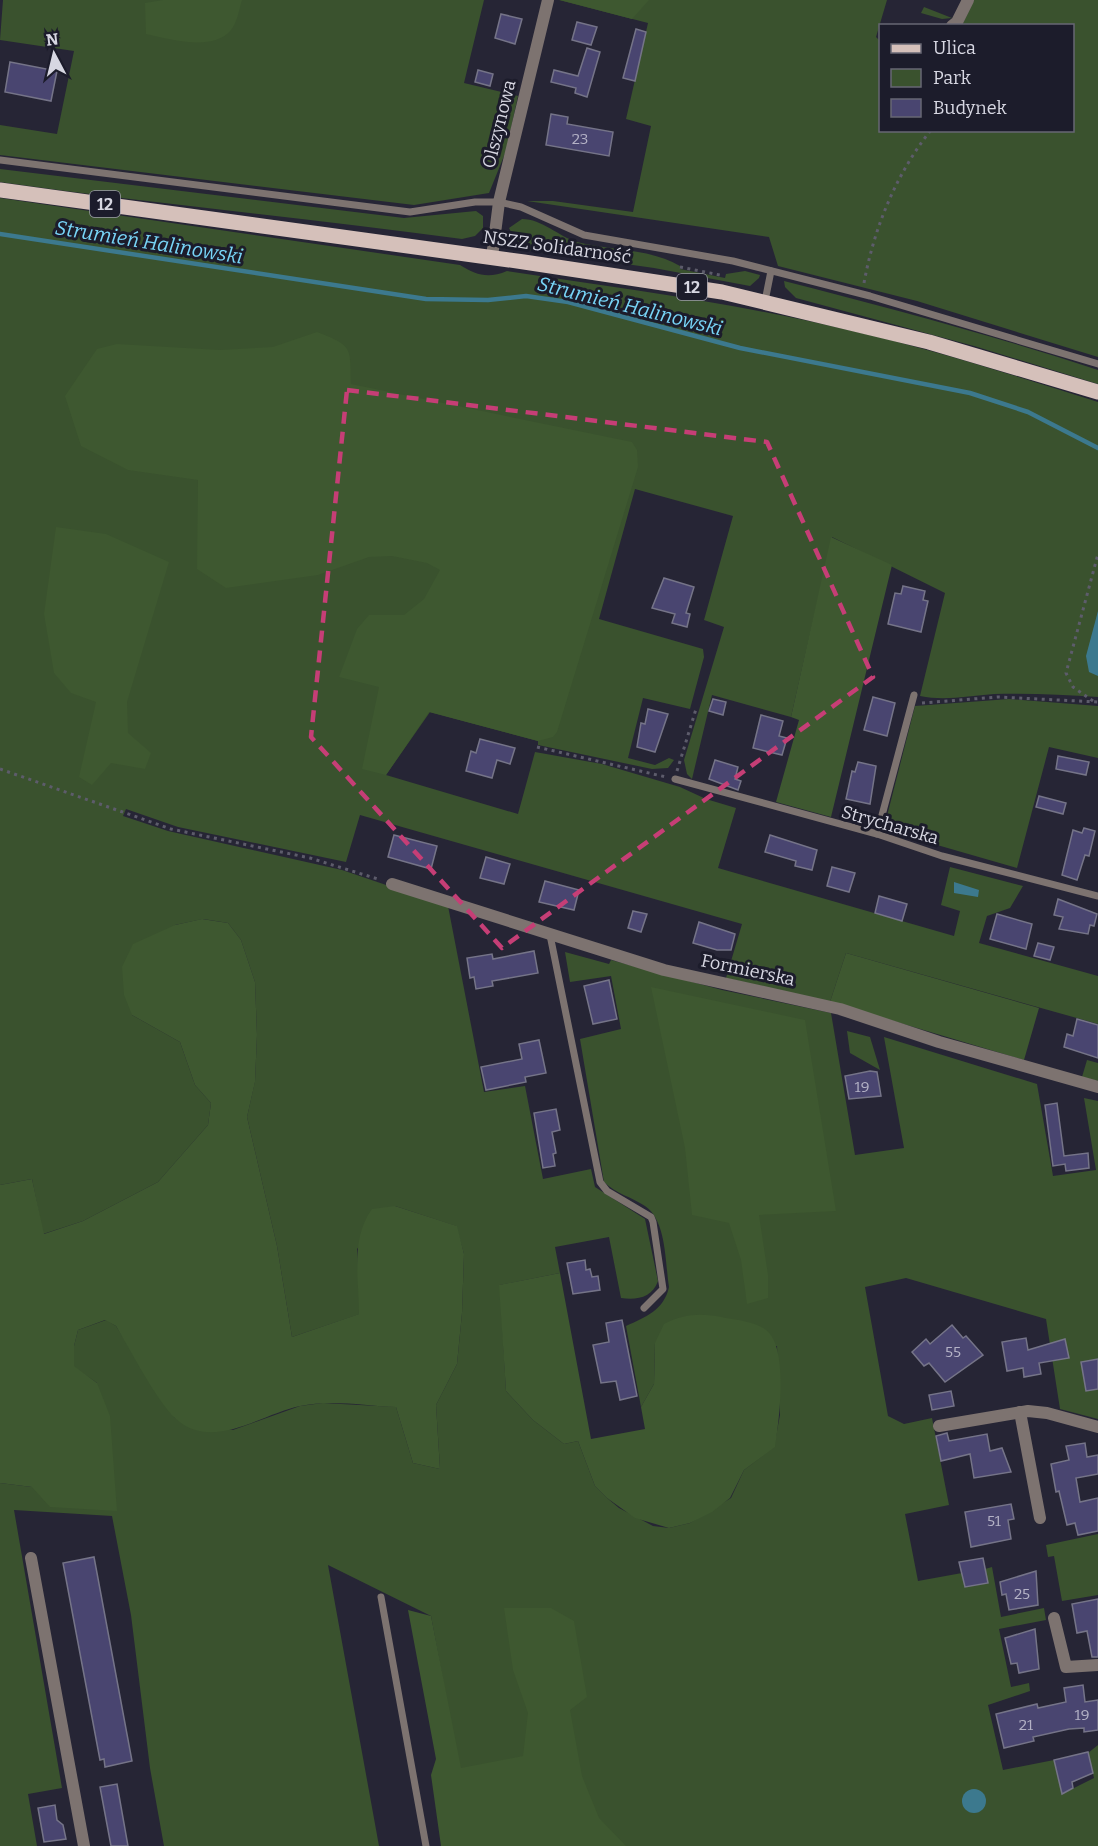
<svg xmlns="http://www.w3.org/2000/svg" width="1098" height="1846" font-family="Bitter,serif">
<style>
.green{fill:#3a522e}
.forest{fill:#3e5830}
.water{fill:#3c798e}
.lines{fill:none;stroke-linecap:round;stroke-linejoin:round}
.stream{stroke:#3c798e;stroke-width:4.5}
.building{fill:#494570;stroke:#757488;stroke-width:1.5}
.path{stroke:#5d5c6b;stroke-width:3;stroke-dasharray:3 4.5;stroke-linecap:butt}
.lane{stroke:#7d7370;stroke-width:7}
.street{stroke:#7d7370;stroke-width:12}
.primary{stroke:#d5c0ba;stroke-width:15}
.marked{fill:none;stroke:#c63e76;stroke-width:4.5;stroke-dasharray:12 8;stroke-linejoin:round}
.labels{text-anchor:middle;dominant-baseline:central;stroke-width:6;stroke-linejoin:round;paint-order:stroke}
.number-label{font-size:15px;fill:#b4b2c6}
.shield{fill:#1c1c2b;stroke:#9f9fab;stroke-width:1.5}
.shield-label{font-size:16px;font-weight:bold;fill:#d7d7e2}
.street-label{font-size:18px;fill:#d7d7e2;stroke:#1c1c2b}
.water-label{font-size:20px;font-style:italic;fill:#78d5f7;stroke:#1c1c2b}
</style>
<rect width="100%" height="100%" fill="#262535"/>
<g class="green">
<path d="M3,0h481l-20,83 54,13 -12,55 -17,42 -75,12 -414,-50v-30l57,9 17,-83 -74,-11z"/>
<path d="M559,0h328l-11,37 4,4v89h192v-104l-110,-1 12,-25h124v357l-181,-56 -139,-35 -9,-29 -242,-36h26l80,11 18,-86 -25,-7 22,-96z"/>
<path d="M924,7l28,11 -10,1 -21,-6z"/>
<path d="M0,169l404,49 72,-7 7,5v12l-8,8 -13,3c-154,-21 -308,-35 -462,-57z"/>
<path d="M0,198l460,67c16,10 28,14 47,6 114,17 229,32 341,59 85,19 167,46 250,72v295c-34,-2 -69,-4 -104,-3 -25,2 -50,7 -74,2l25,-103 -113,-56 -41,180 -79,-22 -20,84 -5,-5 -3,-14 40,-133 -20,-7 29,-104 -98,-27 -36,130 104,30 1,8 -14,52 -47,-11 -15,60 27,7 14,-7 5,2 -6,8 -16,1 -114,-24v-4l-108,-29 -44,63 132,39 17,-62 67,12 78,23 26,12 30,9 -18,60 236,68 6,-25 -19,-6 9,-38 73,19 -13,22 -23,8 -8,27 119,33v48l-252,-71 -16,49 -104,-24 16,-54 -382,-109 -14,47 -168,-35 -52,-18 -3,7 45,15 174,39 106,36 36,186 41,-6 18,93 48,-10 4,18 50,32 13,62c-6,17 -21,19 -37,17l-12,-61 -54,10 5,26 -60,12 6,106 27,29 31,24 14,-3 17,45 12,12 12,10 34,18 16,2 21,-5 41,-25 13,-28 30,-23 6,-32 -3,-69 -122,-3 -1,41 -13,23 -15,-81c20,-9 38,-16 43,-39 -4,-24 -2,-66 -24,-81 -13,-9 -29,-12 -41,-24l-24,-143 41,-10 -10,-53 -41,6 -5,-30 44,12 2,-4 111,30 109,23 24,142 49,-7 -20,-111 153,47 16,92 43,-6 -12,-72 14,3v318l-38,-10 -14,-90 -140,-41 -41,9 23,129 16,8 28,-6 17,87 -44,9 13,67 44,-8 3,14 23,-4 -3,-14 7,-2 9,50 43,-9 2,12 -47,9 12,58 18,-4 1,8 -42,14 15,65 51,-10 8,34 32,-16 -6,-25 10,-8v101h-624l-43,-230 -103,-51 51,281h-215l-14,-78 -19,-153 -19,-99 -98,-6 48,278 -34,6 9,52h-37v-363l32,4 65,-104 -23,-16v-21l4,-16 28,-10 10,6 59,92 58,12 67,-24 23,-3 73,4 17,56 27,6 -4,-64 21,-41 5,-51 2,-59 -8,-28 -61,-20 -38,43 3,65 -68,23 -15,-91 -30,-129 8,-36 2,-46 -2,-53 -14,-42 -13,-17 -25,-4 -28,6 -43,90 48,27 15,43 16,18 -3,22 -50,57 -75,39 -40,13 -11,-55 -32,6z"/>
<path d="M522,219c20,0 36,17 55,23 35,9 72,6 103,24v3l45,9 1,-4 19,-3 15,4 -1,3 -9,8 -96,-18 -127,-18 -13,-12 -5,-10z"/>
<path d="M784,281c106,27 211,55 314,89v14l-124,-38 -178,-48 -11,-11z"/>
<path d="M1009,699l89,7v52l-49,-11 -32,121 -125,-36 -5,-5v-11l28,-110z"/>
<path d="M847,1031l23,6 10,33 -30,-17z"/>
<path d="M1087,1060l11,3v18l-16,-4z"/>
<path d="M1098,1534v61l-36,6 -8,-45 -6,1 -2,-12z"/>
</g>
<g class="forest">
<path d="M163,0h79c-3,10 -5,23 -11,30 -18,22 -62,9 -85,4l-1,-31z"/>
<path d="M560,0h89l-17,19z"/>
<path d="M317,332c37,14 33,16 34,52l281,58 5,8 1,17 -81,265 -4,5 -15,4 -109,-29 -43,63 -24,-6 17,-82 -40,-10 18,-48 12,-14h35l20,-16 16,-29 -13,-7 -35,-7 -23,1 -51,18 -92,13 -29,-19 1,-89 -70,-10 -47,-24 -16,-50 32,-47 20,-5 103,6 53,-3z"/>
<path d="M56,527l50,7 63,28 -42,140 1,31 23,20 -6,16 -34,-6 -19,22 -13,-8 17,-75 -25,-9 -17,-20 -10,-59z"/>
<path d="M831,537l61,28 -61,252 -55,-15 23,-82 -8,-3z"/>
<path d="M202,919l26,4 13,17 14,42 2,53 -2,47 -8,35 30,129 15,91 67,-23c0,-35 -9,-75 13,-105l23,-3 62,20 7,28 -2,59 -5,51 -21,41 4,64 -27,-6 -17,-56c-30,-1 -65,-8 -96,-1 -39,8 -87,46 -124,13 -19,-17 -46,-70 -60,-93l-11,-6 -27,10 -4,16v20l23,17 13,33 7,95 -67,-4 -18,-20 -32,-4v-298l32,-6 12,55 39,-13 75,-39 50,-57 3,-22 -16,-18 -15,-43 -48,-27 -8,-20 -2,-28 11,-23 42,-19z"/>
<path d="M846,953l193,55 -15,52 -194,-58z"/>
<path d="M651,987l154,33 31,191 -77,4 9,60v23l-21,6 -6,-44 -12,-37 -37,-8 -7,-67z"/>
<path d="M560,1273l31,166 54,-10 -4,-22 13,-23 1,-41 9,-19c21,-11 38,-11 62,-6 12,2 30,4 40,12 23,17 13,91 9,117l-31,23 -14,28 -18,14 -22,11 -21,5 -34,-10 -28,-20 -12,-12 -17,-45 -14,3 -31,-24 -27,-29 -7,-106z"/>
<path d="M504,1608h47l23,13 13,76 -17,13 12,66 17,42 27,28h-185l-10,-71 5,-16 -28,-149 23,6 30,152 62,-12 5,-43 -15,-43z"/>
</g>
<g class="water">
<path d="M1098,611v65l-9,-4 -3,-16z"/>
<path d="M954,882l25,8 -1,7 -24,-4z"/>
<circle cx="974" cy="1801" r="12"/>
</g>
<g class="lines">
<path class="stream" d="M0,234l426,65 62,1 38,-4 42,6 172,46 230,45 58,19 70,36"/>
</g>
<g class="building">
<path d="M501,14l21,5 -7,25 -20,-6z"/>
<path d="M577,22l20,5 -6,18 -19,-5z"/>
<path d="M636,29l10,3 -11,49 -12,-3z"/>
<path d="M587,48l13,4 -13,45 -12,-4 1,-5 -25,-6 3,-12 24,6z"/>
<path d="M10,62l47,9 -6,30 -46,-9z"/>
<path d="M478,70l15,4 -3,12 -15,-4z"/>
<path d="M551,114l17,3 -1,7 46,8 -4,24 -63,-11z"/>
<path d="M664,578l30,9 -8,26 4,1 -3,13 -15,-4 3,-9 -23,-6z"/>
<path d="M903,586l22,5 -2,9 5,1 -7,31 -33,-8 7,-31 6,1z"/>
<path d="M873,697l22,6 -8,33 -23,-6z"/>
<path d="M713,699l13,3 -3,13 -14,-4z"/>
<path d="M648,709l20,5 -13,38 -18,-5 4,-24 4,1z"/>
<path d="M761,715l22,6 -4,15 8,2 -5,17 -29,-7z"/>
<path d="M480,739l35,9 -5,16 -13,-4 -5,18 -26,-7 5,-20 5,2z"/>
<path d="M1058,756l31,6 -3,13 -30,-6z"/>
<path d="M715,760l23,7 -3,12 6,2 -3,9 -29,-11z"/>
<path d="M858,762l18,4 -6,38 -24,-5 6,-28 3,1z"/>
<path d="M1039,796l27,7 -3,11 -27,-7z"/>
<path d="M1084,828l11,3 -6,25 -4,-1 -8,25 -15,-5 11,-45 9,3z"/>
<path d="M394,835l43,11 -6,23 -43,-12z"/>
<path d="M770,835l47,15 -5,20 -17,-4 1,-5 -31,-9z"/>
<path d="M486,857l24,7 -6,20 -24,-6z"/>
<path d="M832,867l23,6 -6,19 -22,-6z"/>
<path d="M545,881l34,9 -5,20 -35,-8z"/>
<path d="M879,896l28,8 -5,17 -27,-8z"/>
<path d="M1058,899l39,15 -3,12 -4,-1 -2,9 -29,-5 4,-12 -9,-2z"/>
<path d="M633,911l14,3 -6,18 -13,-4z"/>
<path d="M997,914l35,10 -6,25 -36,-10z"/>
<path d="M699,922l36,12 -4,16h-14l-24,-7z"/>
<path d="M1038,943l16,4 -4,13 -16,-4z"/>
<path d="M534,951l4,22 -46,8 1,5 -17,3 -2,-12 -4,1 -3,-20 25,-4 1,5z"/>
<path d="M609,980l8,39 -24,5 -9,-38z"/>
<path d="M1077,1019l21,6v33l-34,-11 3,-13 6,2z"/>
<path d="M539,1040l7,33 -21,4 1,5 -40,8 -5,-23 41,-8 -3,-15z"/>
<path d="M870,1071l7,1 4,24 -32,3 -4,-23z"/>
<path d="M1057,1103l7,53 24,-3 1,15 -23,3 -1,-7 -12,2 -8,-61z"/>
<path d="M556,1109l4,21 -8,2 4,21 -3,1 2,12 -12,2 -9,-55z"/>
<path d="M585,1260l1,10 4,-1 2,8 6,-1 2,14 -27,4 -6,-31z"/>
<path d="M622,1320l15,76 -17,4 -4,-19 -15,2 -8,-38 16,-3 -3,-19z"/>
<path d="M952,1325l11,13 3,-2 17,19 -38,27 -16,-19 -5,3 -12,-14 14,-13 4,5z"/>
<path d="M1026,1338l2,12 37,-11 4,19 -30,5 2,11 -17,3 -1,-9 -16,3 -5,-29z"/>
<path d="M1098,1359v30l-12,2 -5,-29z"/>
<path d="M951,1391l3,15 -22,4 -3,-15z"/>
<path d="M947,1433l2,8 38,-7 3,17 12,-3 9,24 -37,6 -4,-24 -29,7 -5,-25z"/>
<path d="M1085,1443l2,14 11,-2v19l-22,4 4,24 18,-4v33l-20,4 -3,-12 -8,2 -8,-34 -3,1 -5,-28 18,-4 -3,-14z"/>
<path d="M1011,1504l3,15 -6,1 3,19 -40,8 -6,-35z"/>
<path d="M94,1557l38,204 -27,6 -1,-8 -4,1 -37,-197z"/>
<path d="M983,1558l5,25 -23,4 -6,-25z"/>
<path d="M1036,1571l2,34 -29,5 -3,-16 -4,1 -2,-13z"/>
<path d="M1098,1599v58h-6l-5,-26 -10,2 -5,-29z"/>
<path d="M1035,1629l4,40 -20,4 -2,-10 -6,1 -6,-26z"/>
<path d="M1083,1685l2,17 13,-2v30l-14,2v-4l-15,1 -36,8 1,4 -30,7 -8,-34 41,-10 1,4 28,-6 -2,-14z"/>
<path d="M1088,1752l5,21 -21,9 1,6 -11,6 -8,-34z"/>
<path d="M117,1784l11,62h-17l-11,-59z"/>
<path d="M55,1805l2,15 6,5 3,14 -22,3 -6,-34z"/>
</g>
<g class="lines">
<g class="path">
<path d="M680,267l40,8"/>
<path d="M864,283c10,-55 32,-109 67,-153"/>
<path d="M1093,701l-20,-14 -7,-14 32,-119"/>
<path d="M922,703l76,-6 100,5"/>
<path d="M537,747l129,30"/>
<path d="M0,769l171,60 139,29 71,22"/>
<path d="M677,771l19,-62"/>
</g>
<g class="lane">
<path d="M0,160l410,52 65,-10h24l22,5 63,28 149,26 137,35 228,68"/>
<path d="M765,301l6,-30"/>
<path d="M675,779l202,55 65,22 156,40"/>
<path d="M877,834l37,-139"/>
<path d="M550,935l50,247 7,9 44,26 2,5 10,67 -19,19"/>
<path d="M381,1597l45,249"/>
</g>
<g class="street">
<path d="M952,26l5,-4 11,-22"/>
<path d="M492,257l7,-55 49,-202"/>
<path d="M392,884l272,86 176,39 99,33 159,45"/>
<path d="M1020,1412l20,106"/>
<path d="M939,1426l89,-15 19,2 51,14"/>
<path d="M31,1558l53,288"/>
<path d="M1054,1618l12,49 32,-2"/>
</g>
<path class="primary" d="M0,190l524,72 198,30 207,50 169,50"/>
</g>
<path class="marked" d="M347,390l420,52 106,235 -371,271 -191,-211z"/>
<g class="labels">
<g class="number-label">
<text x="580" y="139">23</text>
<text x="862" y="1087">19</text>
<text x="953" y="1352">55</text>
<text x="994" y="1521">51</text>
<text x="1022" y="1594">25</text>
<text x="1082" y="1715">19</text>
<text x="1026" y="1725">21</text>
</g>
<g class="shield">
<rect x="90" y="191" width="30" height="26" rx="4.5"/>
<rect x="677" y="274" width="30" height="26" rx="4.5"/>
</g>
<g class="shield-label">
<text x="105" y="204">12</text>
<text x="692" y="287">12</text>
</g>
<g class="street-label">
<text transform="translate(499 124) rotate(-76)">Olszynowa</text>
<text transform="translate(557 247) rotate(8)">NSZZ Solidarność</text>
<text transform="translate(890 825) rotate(16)">Strycharska</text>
<text transform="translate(748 970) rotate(12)">Formierska</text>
</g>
<g class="water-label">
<text transform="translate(149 242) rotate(9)">Strumień Halinowski</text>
<text transform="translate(630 306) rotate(14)">Strumień Halinowski</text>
</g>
</g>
<rect x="879" y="24" width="195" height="108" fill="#1c1c2b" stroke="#676774" stroke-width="1.5"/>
<rect x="891" y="44" width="30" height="9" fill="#d5c0ba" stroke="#676774" stroke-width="1.5"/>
<text x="933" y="54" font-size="18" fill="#d7d7e2">Ulica</text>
<rect x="891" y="69" width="30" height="18" fill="#3a522e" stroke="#676774" stroke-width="1.5"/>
<text x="933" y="84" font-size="18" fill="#d7d7e2">Park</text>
<rect x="891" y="99" width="30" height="18" fill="#494570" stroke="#676774" stroke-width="1.5"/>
<text x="933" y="114" font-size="18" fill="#d7d7e2">Budynek</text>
<g transform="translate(54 54) rotate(353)" stroke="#1c1c2b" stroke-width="4.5" paint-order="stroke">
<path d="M0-4.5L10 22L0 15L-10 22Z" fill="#d7d7e2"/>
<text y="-9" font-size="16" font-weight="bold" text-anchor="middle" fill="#d7d7e2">N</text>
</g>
</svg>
